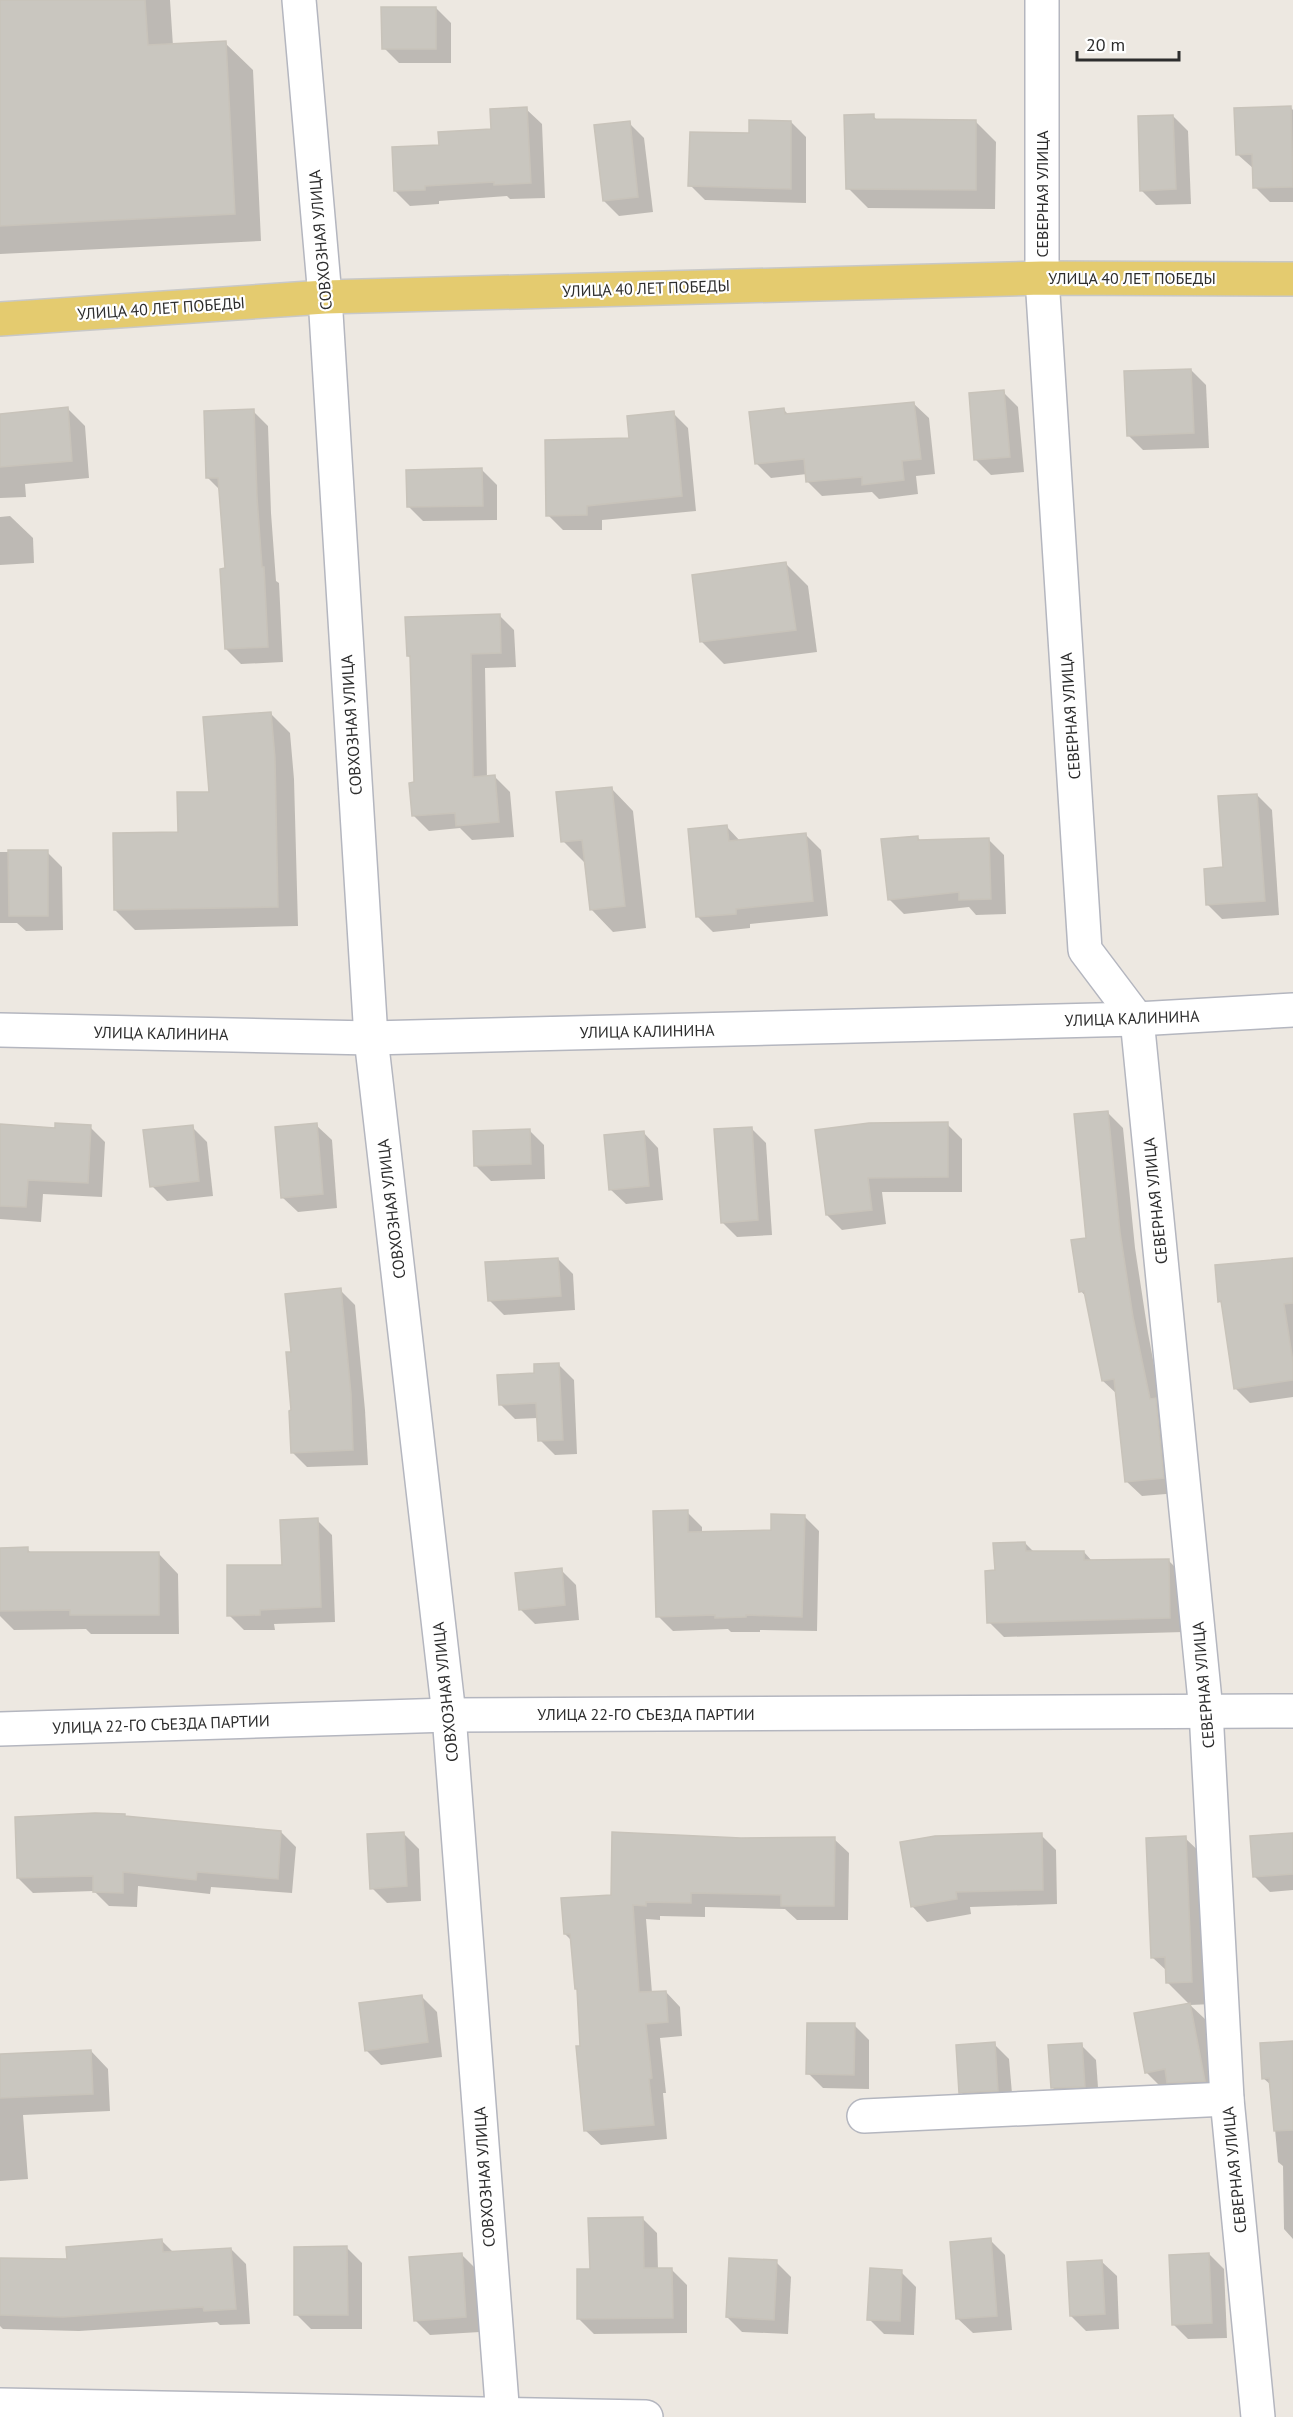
<svg xmlns="http://www.w3.org/2000/svg" width="1293" height="2417" font-family="'PT Sans',sans-serif">
<style>
.shadow{fill:#0003}
.building{fill:#c9c6bf;stroke:#c8c3ba;stroke-width:1.5}
.lines{fill:none;stroke-linecap:round;stroke-linejoin:round}
.minor-casing{stroke:#b4b6bf;stroke-width:36}
.major-casing{stroke:#c8c8c8;stroke-width:36}
.minor{stroke:#fff;stroke-width:33}
.major{stroke:#e4cb6f;stroke-width:33}
.labels{text-anchor:middle;dominant-baseline:central;stroke-width:4.5;stroke-linejoin:round;paint-order:stroke}
.street-label{font-size:16px;fill:#2d2d2d;stroke:#fff}
</style>
<rect width="100%" height="100%" fill="#ede8e1"/>
<g class="shadow">
<path d="M0,0h170l3,46 52,-3 28,27 8,171 -261,13z"/>
<path d="M436,8l15,15v40h-52l-15,-15z"/>
<path d="M1291,108l2,2v92h-23l-15,-15 -1,-18 -17,-15z"/>
<path d="M526,109l16,15 3,74 -35,1 -3,-3 -68,5v3l-29,2 -15,-15 45,-45 53,-16z"/>
<path d="M873,116l5,5 98,1 20,20 -1,67 -127,-1 -20,-20z"/>
<path d="M1173,116l15,15 3,73 -35,1 -15,-15z"/>
<path d="M791,122l15,15v66l-101,-3 -15,-15 60,-50z"/>
<path d="M629,123l15,15 9,74 -34,4 -15,-15z"/>
<path d="M1191,370l15,15 3,63 -66,2 -15,-15z"/>
<path d="M1003,392l15,15 6,65 -33,3 -15,-15z"/>
<path d="M913,403l16,15 6,56 -19,2 2,18 -39,5 -7,-7 -50,4 -15,-15v-7l-36,4 -15,-15 28,-53 5,5z"/>
<path d="M67,408l18,18 4,52 -64,6 1,13 -26,1v-83z"/>
<path d="M253,411l15,15 3,87 5,68 3,2 4,79 -42,2 -15,-15 1,-79 -7,-80 -12,-12z"/>
<path d="M673,413l15,15 8,83 -94,9v10h-39l-15,-15 83,-75z"/>
<path d="M482,470l15,15v35l-74,1 -15,-15z"/>
<path d="M10,516l23,22 1,25 -34,2v-48z"/>
<path d="M786,564l22,22 9,66 -93,12 -22,-22z"/>
<path d="M499,615l15,15 2,37 -31,1 2,110 8,-1 15,15 4,45 -42,3 -12,-12 -31,3 -15,-15 1,-32 -4,-126 -3,-2z"/>
<path d="M270,713l20,20 4,46 4,147 -163,4 -20,-20 65,-76z"/>
<path d="M611,788l22,23 13,117 -33,4 -22,-23 -5,-45 -23,-23z"/>
<path d="M1257,795l15,15 7,105 -57,4 -15,-15z"/>
<path d="M727,827l14,15 65,-7 15,15 7,66 -78,8v4l-37,4 -15,-15z"/>
<path d="M918,838l3,3 68,-1 15,15 2,59 -30,1 -7,-8 -65,7 -15,-15z"/>
<path d="M0,852h47l15,15 1,63 -37,1 -9,-8h-17z"/>
<path d="M1108,1113l15,15 12,120 13,85 30,160 -36,3 -16,-15 -9,-87 -14,-13 -16,-83 -6,-7z"/>
<path d="M947,1124l15,15v53h-80l4,32 -44,6 -15,-15 -10,-84z"/>
<path d="M0,1125l56,5 34,-3 15,15 -3,55 -59,-3 -2,28 -41,-3z"/>
<path d="M316,1125l16,15 5,68 -39,4 -16,-15z"/>
<path d="M192,1127l15,15 6,54 -46,5 -15,-15z"/>
<path d="M751,1128l15,15 6,92 -35,2 -15,-15z"/>
<path d="M529,1130l15,15 1,34 -54,2 -15,-15z"/>
<path d="M643,1132l15,16 5,52 -37,4 -16,-15z"/>
<path d="M558,1259l15,15 2,36 -71,5 -15,-15z"/>
<path d="M1293,1260v137l-43,6 -15,-15 -12,-84 -4,-3z"/>
<path d="M340,1290l15,15 10,105 3,55 -61,2 -15,-15v-99z"/>
<path d="M559,1365l15,15 3,74 -22,1 -15,-15 -2,-22 -23,1 -15,-15 36,-30z"/>
<path d="M687,1512l15,15v6l70,-1 32,-16 15,15 -2,100 -57,-1v2h-29l-3,-3 -55,2 -15,-15z"/>
<path d="M317,1520l15,15 3,87 -61,2 1,6h-31l-15,-15 55,-49z"/>
<path d="M1025,1543l9,9h50l8,9h77l15,15v56l-180,5 -15,-15 7,-50z"/>
<path d="M0,1549h27l4,4 128,1 19,20 1,60h-88l-5,-5 -72,1 -14,-14z"/>
<path d="M561,1570l15,15 3,35 -44,4 -15,-15z"/>
<path d="M126,1818l155,14 15,15 -4,46 -81,-6 -1,7 -72,-8 -1,21 -28,-1 -15,-15 -61,2 -15,-15z"/>
<path d="M404,1834l15,15 2,52 -34,2 -15,-15z"/>
<path d="M1293,1834v56l-23,2 -15,-15z"/>
<path d="M1041,1835l15,15 1,54 -87,3 1,7 -44,8 -15,-16z"/>
<path d="M1185,1838l23,22 5,144 -23,1 15,14 14,77 -58,-9 -15,-15 43,-68 -22,-22v-11l-14,-13z"/>
<path d="M740,1839h94l15,14 -1,67h-51l-12,-11 -80,-2v10l-45,-1v4l-14,-1 6,74 14,-1 14,15 2,29 -22,2 6,55h-3l4,46 -66,6 -15,-14 -7,-140 -7,-50 -7,-7 47,-38z"/>
<path d="M422,1997l15,15 5,45 -61,8 -15,-15z"/>
<path d="M854,2025l15,15v49l-46,-1 -15,-15z"/>
<path d="M1293,2042v197l-9,-10 -1,-63 -5,-4 -7,-77 -8,-7z"/>
<path d="M994,2044l15,15 4,46 -37,2 -15,-15z"/>
<path d="M1081,2045l15,15 3,41 -31,2 -15,-15z"/>
<path d="M91,2051l17,18 2,42 -87,4 5,64 -28,2v-126z"/>
<path d="M642,2218l15,15 1,37h14l15,15v48l-93,1 -15,-15 12,-49z"/>
<path d="M990,2240l15,15 7,75 -39,3 -16,-15z"/>
<path d="M162,2241l12,12 57,-4 15,15 4,60 -30,1 -3,-3 -138,9 -76,-2 -3,-3v-67l68,2z"/>
<path d="M347,2248l15,15v66h-51l-15,-15z"/>
<path d="M461,2254l15,15 4,63 -50,3 -15,-15z"/>
<path d="M1209,2254l15,15 3,69 -39,1 -15,-15z"/>
<path d="M1101,2261l16,15 2,53 -33,2 -15,-15z"/>
<path d="M776,2262l15,15 -3,57 -46,-2 -15,-15z"/>
<path d="M901,2272l15,15 -2,48 -30,-1 -15,-15z"/>
</g>
<g class="building">
<path d="M0,0h145l3,45 78,-4 9,173 -235,12z"/>
<path d="M381,7h55v42h-54z"/>
<path d="M1291,106l2,81 -40,1 -1,-34 -16,1 -2,-47z"/>
<path d="M527,107l4,76 -37,2v-3l-69,4v4l-31,1 -2,-44 47,-2 -1,-13 53,-3 -1,-20z"/>
<path d="M874,114v5l102,1v70l-130,-1 -2,-74z"/>
<path d="M1173,115l3,74 -36,2 -2,-75z"/>
<path d="M749,120l42,1v68l-103,-3 2,-54 59,1z"/>
<path d="M630,121l8,76 -35,4 -9,-76z"/>
<path d="M1191,369l3,64 -67,3 -3,-65z"/>
<path d="M1004,390l6,67 -36,3 -5,-67z"/>
<path d="M914,402l7,57 -19,2 2,19 -42,5v-8l-56,5 -2,-23 -49,5 -6,-52 35,-4 1,6z"/>
<path d="M68,407l4,54 -72,6v-53z"/>
<path d="M254,409l3,88 5,70h2l4,80 -43,2 -5,-80 5,-1 -7,-90h-12l-2,-67z"/>
<path d="M674,411l8,85 -95,10v9l-41,1 -1,-76 84,-2 -2,-22z"/>
<path d="M482,468l1,38 -76,1 -1,-37z"/>
<path d="M786,562l10,68 -96,12 -8,-67z"/>
<path d="M500,614l1,39 -30,1 2,123 22,-2 4,47 -43,4 -1,-13 -43,3 -3,-33 5,-1 -4,-126h-3l-2,-39z"/>
<path d="M271,712l4,46 3,149 -164,3 -1,-77 65,-1 -1,-40h32l-6,-75z"/>
<path d="M612,787l13,119 -35,4 -8,-70 -21,2 -5,-50z"/>
<path d="M1257,794l8,107 -59,4 -2,-36 19,-2 -5,-71z"/>
<path d="M727,825l2,16 77,-8 7,68 -77,8v5l-40,3 -8,-88z"/>
<path d="M918,836v4l71,-2 2,61 -32,1v-8l-71,8 -7,-61z"/>
<path d="M8,850h40v66h-39z"/>
<path d="M1108,1111l12,121 13,85 17,82 6,-1 8,80 -39,4 -11,-103 -12,2 -18,-90 -5,1 -8,-52 15,-2 -12,-124z"/>
<path d="M948,1122v55l-80,1 4,32 -46,5 -11,-85 54,-7z"/>
<path d="M55,1123l36,2 -3,58 -60,-3 -2,27 -26,-1v-82l55,4z"/>
<path d="M317,1123l6,71 -42,4 -6,-71z"/>
<path d="M193,1125l6,56 -49,6 -7,-57z"/>
<path d="M752,1127l6,93 -37,3 -7,-94z"/>
<path d="M530,1129l1,35 -57,2 -1,-35z"/>
<path d="M644,1131l5,55 -40,4 -5,-55z"/>
<path d="M558,1258l3,38 -73,5 -3,-39z"/>
<path d="M1293,1258v45l-9,1 9,58v18l-59,9 -13,-88 -3,1 -3,-37z"/>
<path d="M341,1288l10,106 2,56 -62,3 -2,-42 2,-1 -5,-58h5l-6,-58z"/>
<path d="M559,1363l4,77 -25,1 -2,-38 -37,2 -2,-30 37,-2v-9z"/>
<path d="M688,1510v22l83,-2v-16l34,1 -3,102 -56,-2v2l-31,1v-3l-59,2 -3,-106z"/>
<path d="M318,1518l3,89 -61,3v5l-33,1v-51h55l-2,-45z"/>
<path d="M1025,1542l1,9h58v9l85,-1 1,59 -183,5 -2,-52 10,-1 -2,-27z"/>
<path d="M28,1547v5h131v63h-89v-5l-70,1v-63z"/>
<path d="M562,1568l3,37 -46,5 -4,-37z"/>
<path d="M95,1813l30,1v2l156,15 -3,48 -81,-7 -1,8 -73,-8v21l-30,-1v-16l-76,2 -2,-61z"/>
<path d="M404,1832l3,54 -37,3 -3,-55z"/>
<path d="M612,1832l129,6 94,-1 -1,69h-53v-11l-90,-2v10l-45,-1v4l-13,-1 6,87 27,-1 2,31 -22,2 6,54 -3,1 5,46 -70,6 -8,-85h4l-3,-57h-2l-5,-55h-6l-3,-36 50,-3z"/>
<path d="M1042,1833l1,57 -87,2 1,7 -46,8 -11,-65 35,-6z"/>
<path d="M1293,1833v41l-40,3 -3,-41z"/>
<path d="M1186,1836l6,146 -26,1 -1,-26 -14,1 -5,-120z"/>
<path d="M422,1995l6,47 -63,9 -6,-48z"/>
<path d="M1190,2003l15,78 -38,2 -2,-14 -20,4 -11,-60z"/>
<path d="M807,2023h48l-1,52 -48,-1z"/>
<path d="M1293,2041v89l-19,1 -5,-53 -7,1 -2,-36z"/>
<path d="M995,2042l3,49 -39,2 -3,-48z"/>
<path d="M1082,2043l3,44 -34,1 -3,-43z"/>
<path d="M91,2050l2,44 -93,4v-44z"/>
<path d="M643,2217l1,51h28l1,50 -96,1v-50h13l-2,-51z"/>
<path d="M991,2238l6,78 -41,3 -6,-77z"/>
<path d="M162,2239l1,13 68,-4 5,61 -32,2 -1,-4 -140,10 -63,-2v-57l67,1 -1,-12z"/>
<path d="M347,2246l1,69h-54v-68z"/>
<path d="M462,2253l4,64 -52,4 -5,-64z"/>
<path d="M1209,2253l3,70 -40,2 -3,-70z"/>
<path d="M729,2258l48,2 -3,60 -48,-3z"/>
<path d="M1102,2260l3,54 -35,2 -3,-54z"/>
<path d="M870,2268l32,2 -2,51 -33,-1z"/>
</g>
<g class="lines">
<g class="minor-casing">
<g id="minor">
<path d="M299,0l26,297 46,741 78,677 54,702"/>
<path d="M1042,0v278l43,672 52,69 69,692 21,388 31,318"/>
<path d="M0,1030l371,8 766,-19 156,-9"/>
<path d="M0,1729l449,-14 844,-4"/>
<path d="M864,2116l363,-17"/>
<path d="M0,2405l646,12"/>
</g>
</g>
<g class="major-casing">
<path id="major" d="M0,319l325,-22 717,-19 251,1"/>
</g>
<use href="#minor" class="minor"/>
<use href="#major" class="major"/>
</g>
<g class="labels">
<g class="street-label">
<text transform="translate(1042 194) rotate(-90)">СЕВЕРНАЯ УЛИЦА</text>
<text transform="translate(320 240) rotate(-95)">СОВХОЗНАЯ УЛИЦА</text>
<text x="1132" y="278">УЛИЦА 40 ЛЕТ ПОБЕДЫ</text>
<text transform="translate(646 288) rotate(-2)">УЛИЦА 40 ЛЕТ ПОБЕДЫ</text>
<text transform="translate(161 308) rotate(-4)">УЛИЦА 40 ЛЕТ ПОБЕДЫ</text>
<text transform="translate(1070 716) rotate(-94)">СЕВЕРНАЯ УЛИЦА</text>
<text transform="translate(351 725) rotate(-94)">СОВХОЗНАЯ УЛИЦА</text>
<text transform="translate(1132 1018) rotate(-2)">УЛИЦА КАЛИНИНА</text>
<text transform="translate(647 1031) rotate(-1)">УЛИЦА КАЛИНИНА</text>
<text transform="translate(161 1033) rotate(1)">УЛИЦА КАЛИНИНА</text>
<text transform="translate(1155 1201) rotate(-96)">СЕВЕРНАЯ УЛИЦА</text>
<text transform="translate(391 1209) rotate(-97)">СОВХОЗНАЯ УЛИЦА</text>
<text transform="translate(1203 1685) rotate(-95)">СЕВЕРНАЯ УЛИЦА</text>
<text transform="translate(445 1692) rotate(-96)">СОВХОЗНАЯ УЛИЦА</text>
<text x="646" y="1714">УЛИЦА 22-ГО СЪЕЗДА ПАРТИИ</text>
<text transform="translate(161 1724) rotate(-2)">УЛИЦА 22-ГО СЪЕЗДА ПАРТИИ</text>
<text transform="translate(1234 2170) rotate(-96)">СЕВЕРНАЯ УЛИЦА</text>
<text transform="translate(484 2177) rotate(-94)">СОВХОЗНАЯ УЛИЦА</text>
</g>
</g>
<path d="M1077 51v9h102v-9" fill="none" stroke="#2d2d2d" stroke-width="3"/>
<text x="1086" y="51" font-size="18" fill="#2d2d2d" stroke="#ffffff" stroke-width="4.5" paint-order="stroke">20 m</text>
</svg>
